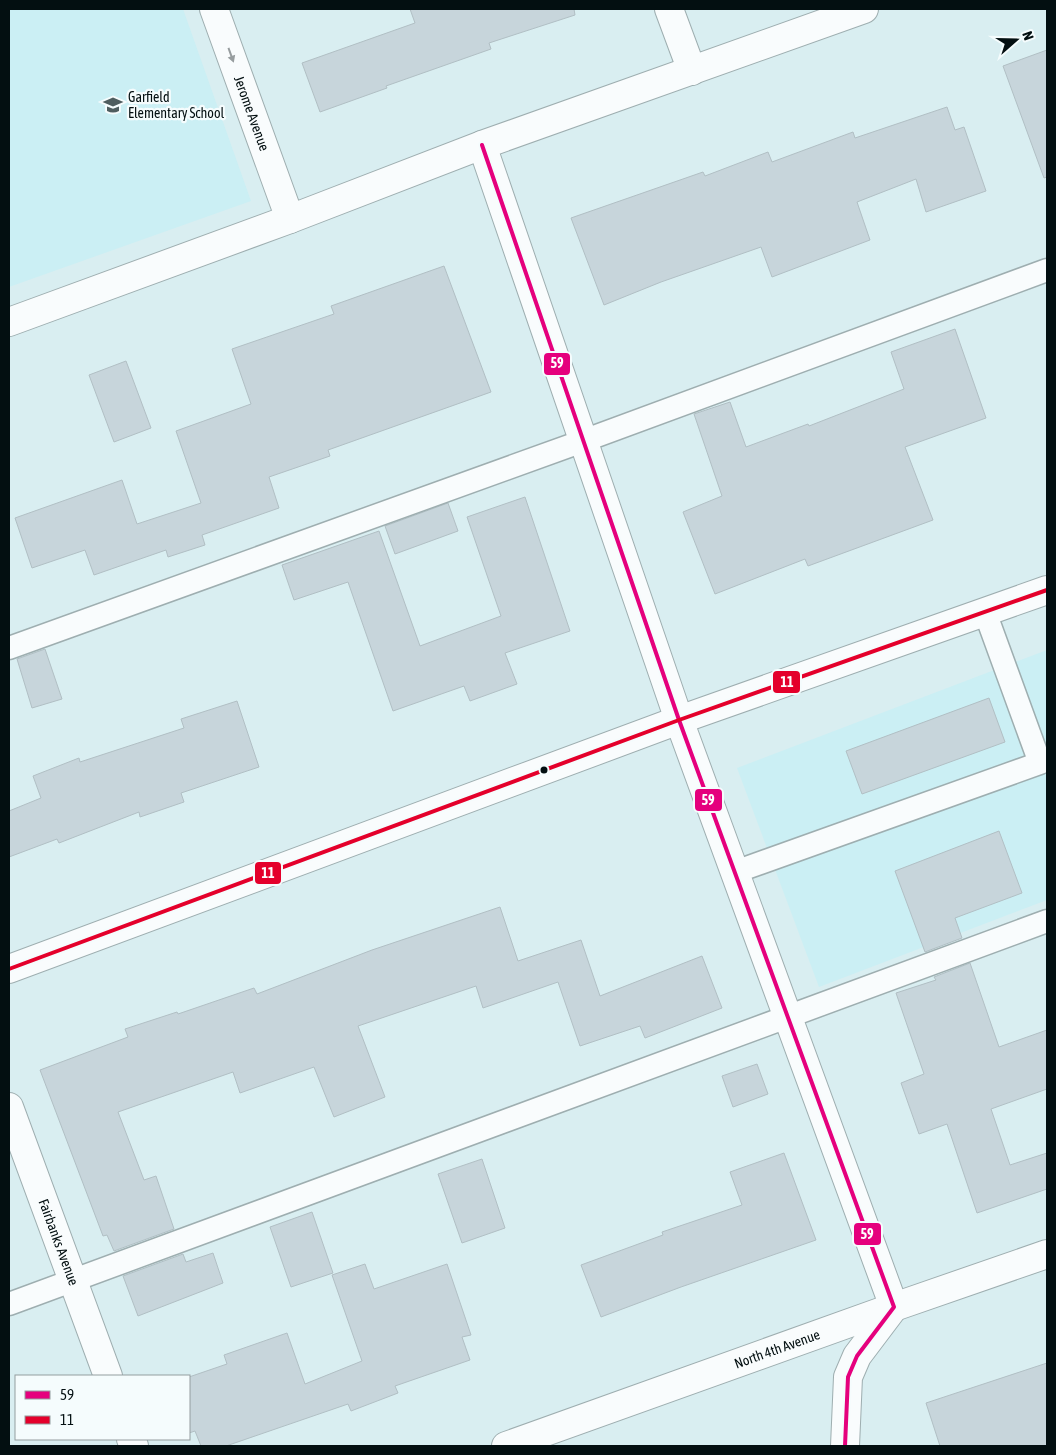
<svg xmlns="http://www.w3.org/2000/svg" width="1056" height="1455" font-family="'Asap Condensed',sans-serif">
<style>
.built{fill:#cbeff4}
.building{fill:#c7d5db;stroke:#b1bfc4}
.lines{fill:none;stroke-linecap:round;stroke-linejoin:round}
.lane-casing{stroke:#9eaeb0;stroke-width:25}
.street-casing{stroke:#9eaeb0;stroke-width:30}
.secondary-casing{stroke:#9eaeb0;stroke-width:30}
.lane{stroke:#f9fcfd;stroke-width:22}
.street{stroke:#f9fcfd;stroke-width:28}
.secondary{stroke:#f9fcfd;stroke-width:28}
.bus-1-casing{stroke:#f5fcfd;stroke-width:8}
.bus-2-casing{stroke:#f5fcfd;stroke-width:8}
.bus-1{stroke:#e5007d;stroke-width:4}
.bus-2{stroke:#e4002b;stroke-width:4}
.oneway{fill:#979d9f}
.bus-dot{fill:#030f11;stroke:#f5fcfd;stroke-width:2}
.labels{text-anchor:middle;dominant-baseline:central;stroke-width:4.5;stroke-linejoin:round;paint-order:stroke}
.poi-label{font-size:14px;fill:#030f11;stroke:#f5fcfd;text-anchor:start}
.street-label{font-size:14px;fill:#030f11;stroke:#f5fcfd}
.line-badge{stroke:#f5fcfd;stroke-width:2}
.badge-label{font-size:14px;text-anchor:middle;font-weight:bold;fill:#fff}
</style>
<rect width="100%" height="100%" fill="#d9eef1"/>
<g class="built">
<path d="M9,9h174l68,192 -242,86z"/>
<path d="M1047,650v250l-228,87 -82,-219z"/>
</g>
<g class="building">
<path d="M410,9h164l1,6 -86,28 2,6 -105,37 1,2 -67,24 -18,-49 113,-40z"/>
<path d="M1047,50v127l-3,1 -41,-112z"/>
<path d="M947,107l8,23 9,-3 22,64 -60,21 -10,-33 -59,23 13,38 -98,37 -11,-30 -100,35 -57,23 -33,-87 132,-46 2,4 63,-24 4,10 81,-30 2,6z"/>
<path d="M444,266l47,126 -163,58 2,6 -61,21 10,31 -77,27 3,10 -37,12 -2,-7 -72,25 -9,-25 -53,18 -17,-50 107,-38 15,44 64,-21 -25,-72 75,-27 -19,-55 102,-35 -3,-8z"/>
<path d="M955,329l31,89 -81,29 28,73 -125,46 -3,-7 -90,35 -32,-82 39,-16 -28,-82 36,-12 16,45 62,-23 1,2 95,-37 -13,-37z"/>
<path d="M126,361l25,67 -37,14 -25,-67z"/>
<path d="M525,497l45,134 -65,22 12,31 -47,17 -6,-15 -71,25 -45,-129 -54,18 -12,-35 97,-34 41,115 81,-30 -34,-99z"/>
<path d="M448,503l10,28 -63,23 -10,-28z"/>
<path d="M45,649l17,50 -30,9 -15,-49z"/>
<path d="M989,698l16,44 -143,52 -16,-43z"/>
<path d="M237,701l22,66 -78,26 3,9 -44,15 -1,-5 -80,31 -2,-4 -48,18v-46l32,-13 -8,-22 46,-18 1,4 104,-34 -3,-9z"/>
<path d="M999,831l23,62 -67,25 7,20 -37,14 -30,-81z"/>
<path d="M500,907l18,54 63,-21 19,56 102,-40 20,52 -77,30 -5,-12 -60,20 -22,-64 -75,26 -7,-22 -118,40 27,71 -51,20 -20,-50 -74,26 -7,-21 -115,40 26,68 12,-4 18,53 -60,22 -7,-16 -4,1 -63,-166 88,-33 -3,-8 52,-17 1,2 76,-26 3,6 115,-44z"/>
<path d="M970,963l29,84 48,-17v59l-56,20 19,56 37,-12v36l-70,24 -30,-89 -28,10 -18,-51 23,-9 -28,-81 40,-13 -2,-3z"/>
<path d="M757,1064l11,30 -35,13 -11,-31z"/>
<path d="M784,1153l32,87 -135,47 -80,30 -20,-52 82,-30 -1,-3 80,-27 -12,-33z"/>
<path d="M482,1159l23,69 -43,15 -24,-69z"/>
<path d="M312,1212l21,61 -42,14 -21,-60z"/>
<path d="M213,1253l10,30 -85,33 -15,-40 60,-22 3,8z"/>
<path d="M365,1264l9,25 73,-25 24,71 -9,2 8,23 -75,26 3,7 -47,18 -3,-7 -122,42h-25l-6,-15 -6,2v-56l38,-13 -3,-9 63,-22 18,51 57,-23 -30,-86z"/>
<path d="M1047,1363v83h-107l-14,-43z"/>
</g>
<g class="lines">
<g class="lane-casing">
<g id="lane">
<path d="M9,648l574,-207 464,-171"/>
<path d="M735,872l305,-109 -55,-151"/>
<path d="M9,1304l1038,-383"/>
</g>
</g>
<g class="street-casing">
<g id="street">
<path id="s1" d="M214,9l76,210"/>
<path d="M669,9l23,62"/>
<path d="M482,145l197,575 215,587 -37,49 -9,21 -3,69"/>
<path id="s2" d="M9,1107l99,269"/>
<path d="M131,1439l3,7"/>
<path id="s3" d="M506,1446l388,-139 153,-53"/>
</g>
</g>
<g class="secondary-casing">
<g id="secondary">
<path d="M9,322l281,-103 192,-74 382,-136"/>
<path d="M9,969l670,-249 368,-130"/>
</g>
</g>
<use href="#lane" class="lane"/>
<use href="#street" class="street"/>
<use href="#secondary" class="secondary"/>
<g class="bus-1-casing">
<path id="bus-1" d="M482,145l197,575 215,587 -37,49 -9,21 -3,69"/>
</g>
<g class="bus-2-casing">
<path id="bus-2" d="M9,969l670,-249 368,-130"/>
</g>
<use href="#bus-1" class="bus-1"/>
<use href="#bus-2" class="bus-2"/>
</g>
<defs><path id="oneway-solid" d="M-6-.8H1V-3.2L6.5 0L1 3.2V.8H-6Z" transform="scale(1.25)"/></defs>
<use class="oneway" href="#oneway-solid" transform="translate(231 55) rotate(70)"/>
<defs>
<g id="school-bare" transform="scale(1.5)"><path d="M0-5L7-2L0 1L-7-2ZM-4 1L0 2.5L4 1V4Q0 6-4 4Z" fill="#4e5d5f" stroke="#f5fcfd" stroke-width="2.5" paint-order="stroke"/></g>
</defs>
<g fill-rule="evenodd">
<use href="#school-bare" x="113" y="105"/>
</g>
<circle class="bus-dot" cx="544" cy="770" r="4.5"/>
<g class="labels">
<g class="poi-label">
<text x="128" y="97">Garfield<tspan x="128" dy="16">Elementary School</tspan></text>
</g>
<g class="street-label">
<text stroke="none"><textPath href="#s1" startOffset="111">Jerome Avenue</textPath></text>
<text stroke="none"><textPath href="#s2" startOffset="144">Fairbanks Avenue</textPath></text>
<text stroke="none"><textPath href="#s3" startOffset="288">North 4th Avenue</textPath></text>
</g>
</g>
<g class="line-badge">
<rect x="543" y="352" width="28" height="24" rx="5" fill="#e5007d"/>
<rect x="772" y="670" width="29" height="24" rx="5" fill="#e4002b"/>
<rect x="694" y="788" width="29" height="24" rx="5" fill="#e5007d"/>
<rect x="254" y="861" width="28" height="24" rx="5" fill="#e4002b"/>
<rect x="853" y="1222" width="29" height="24" rx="5" fill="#e5007d"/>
</g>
<g class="badge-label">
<text x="557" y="368">59</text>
<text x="787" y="687">11</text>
<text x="708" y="805">59</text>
<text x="268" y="878">11</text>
<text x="867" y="1239">59</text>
</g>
<rect width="1056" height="1455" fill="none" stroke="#030f11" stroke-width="20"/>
<rect x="15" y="1375" width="175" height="65" fill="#f5fcfd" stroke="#949d9f"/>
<rect x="25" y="1391" width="25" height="8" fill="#e5007d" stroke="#949d9f"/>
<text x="60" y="1400" font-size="15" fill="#030f11">59</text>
<rect x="25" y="1416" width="25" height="8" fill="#e4002b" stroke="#949d9f"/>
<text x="60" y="1425" font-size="15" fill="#030f11">11</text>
<g transform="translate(1016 40) rotate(70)" stroke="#f5fcfd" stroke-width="4" paint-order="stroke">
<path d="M0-4L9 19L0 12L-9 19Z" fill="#030f11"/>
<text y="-8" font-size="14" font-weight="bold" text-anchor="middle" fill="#030f11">N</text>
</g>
</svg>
